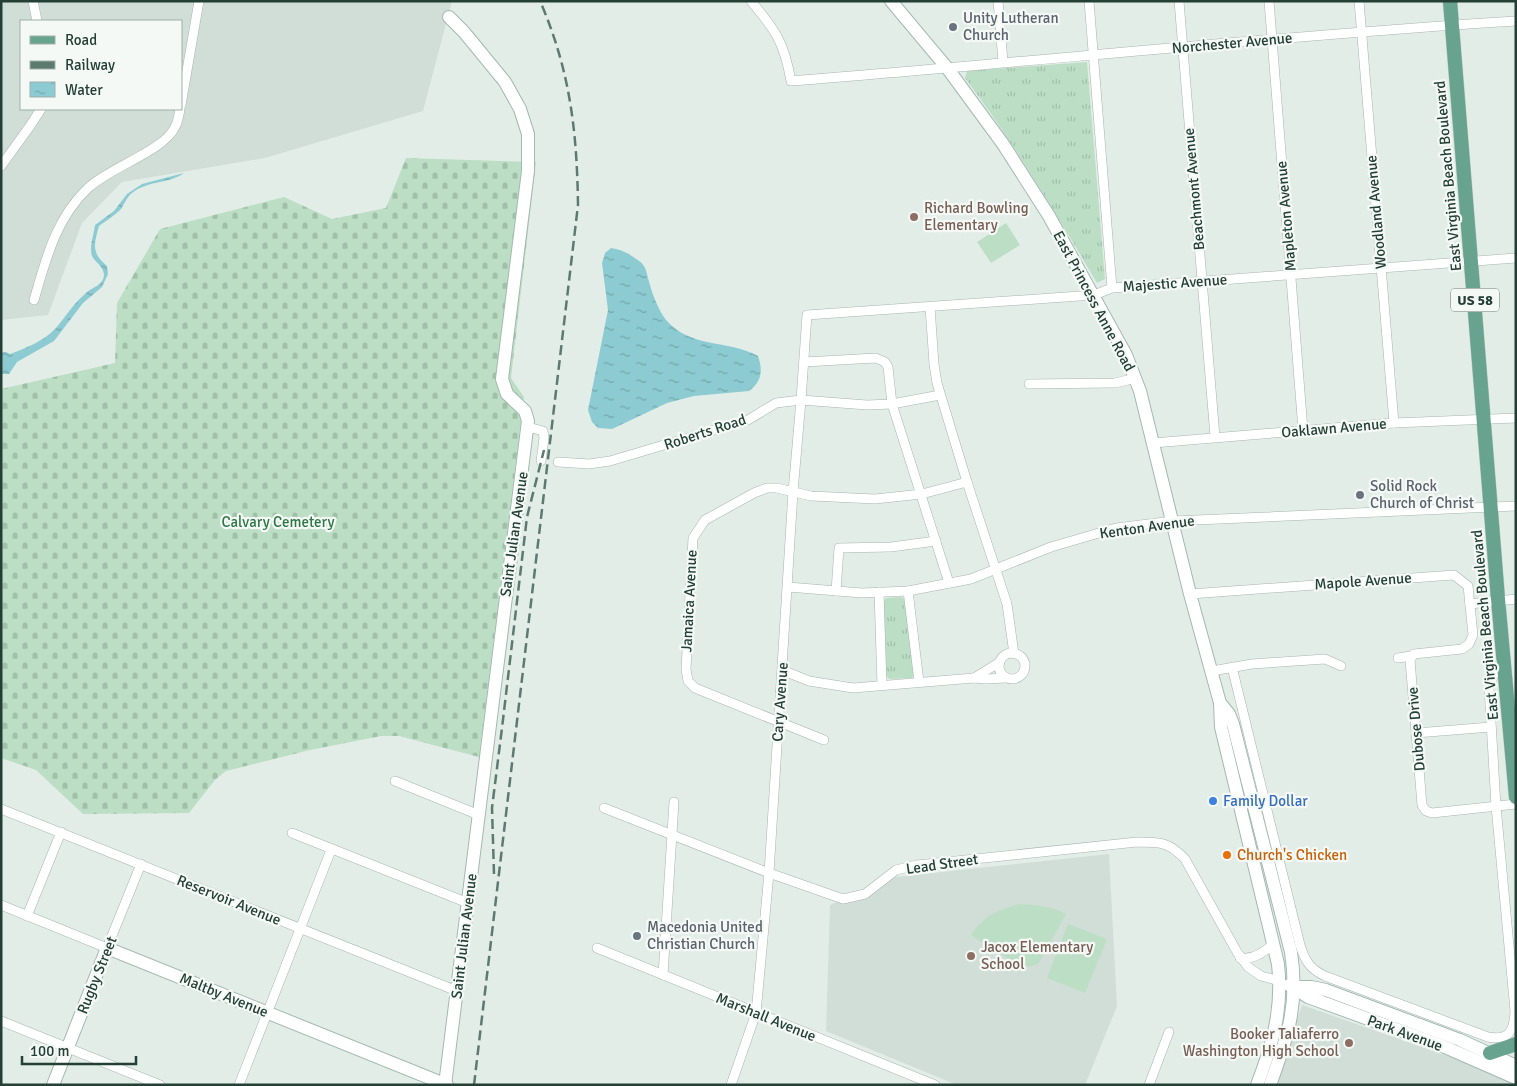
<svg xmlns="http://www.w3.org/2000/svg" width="1517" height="1086" font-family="Signika,sans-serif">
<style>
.built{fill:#d1ddd7;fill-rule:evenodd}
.grass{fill:url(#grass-tufts)}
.cemetery{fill:url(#cemetery-stones)}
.garden{fill:#bcdec4}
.water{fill:url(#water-ripples)}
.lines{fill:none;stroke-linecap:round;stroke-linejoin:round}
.street-casing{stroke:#a6b5af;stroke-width:10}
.secondary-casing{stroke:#a2b9b0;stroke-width:14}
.primary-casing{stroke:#c1c9c7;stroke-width:15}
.street{stroke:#fff;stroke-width:9}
.secondary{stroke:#fff;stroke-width:12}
.primary{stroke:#68a390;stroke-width:14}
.rail{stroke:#5d7a71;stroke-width:2.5;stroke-dasharray:10 5;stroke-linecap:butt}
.worship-dot{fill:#6b7280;stroke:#f4f9f6;stroke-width:2}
.education-dot{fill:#8d6e63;stroke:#f4f9f6;stroke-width:2}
.shop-dot{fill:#3f7fe0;stroke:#f4f9f6;stroke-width:2}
.food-dot{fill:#e8710a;stroke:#f4f9f6;stroke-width:2}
.labels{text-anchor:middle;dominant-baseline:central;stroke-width:4.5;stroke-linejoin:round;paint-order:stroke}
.shield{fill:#f4f9f6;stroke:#627770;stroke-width:1}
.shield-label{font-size:14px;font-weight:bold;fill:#233f36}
.worship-label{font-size:15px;fill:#5b616d;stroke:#f4f9f6;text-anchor:start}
.street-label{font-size:15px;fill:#233f36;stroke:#f4f9f6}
.education-label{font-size:15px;fill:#785e54;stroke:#f4f9f6;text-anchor:start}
.park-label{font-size:15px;fill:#2d7645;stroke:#f4f9f6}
.shop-label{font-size:15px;fill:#366cbe;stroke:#f4f9f6;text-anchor:start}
.food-label{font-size:15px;fill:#c56008;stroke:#f4f9f6;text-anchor:start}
</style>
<defs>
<pattern id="grass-tufts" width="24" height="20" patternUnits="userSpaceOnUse" patternTransform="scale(1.25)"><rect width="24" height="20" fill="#bcdec4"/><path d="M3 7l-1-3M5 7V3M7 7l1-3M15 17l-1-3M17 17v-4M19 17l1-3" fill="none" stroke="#a1c0a9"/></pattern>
<pattern id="cemetery-stones" width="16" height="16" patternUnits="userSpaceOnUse" patternTransform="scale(1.25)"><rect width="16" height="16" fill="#bcdec4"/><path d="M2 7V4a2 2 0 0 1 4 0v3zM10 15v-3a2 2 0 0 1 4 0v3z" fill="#a1c0a9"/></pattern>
<pattern id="water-ripples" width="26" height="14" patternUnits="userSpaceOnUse" patternTransform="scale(1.25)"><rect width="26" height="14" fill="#8ccbd2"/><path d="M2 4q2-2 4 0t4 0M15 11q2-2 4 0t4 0" fill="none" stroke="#72a6ab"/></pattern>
</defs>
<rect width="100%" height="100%" fill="#e3ede8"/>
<g class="built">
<path d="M1,1h451l-29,110 -158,47 -143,24 -40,41 -34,92 -47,5zM21,21h160v88h-160z"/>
<path d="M1109,854l8,152 -32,79h-128l-131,-54 4,-126 66,-28z"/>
<path d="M1302,1005l214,75v5h-241z"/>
</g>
<g class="grass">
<path d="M1087,62l18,217 -8,4c-42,-71 -83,-140 -132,-205l2,-7z"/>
<path d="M902,597l5,5 8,70 -3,6 -23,1 -3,-4 -3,-72 3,-5z"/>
</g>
<path class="cemetery" d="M406,158l130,4 -25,216 13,19 -45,360 -80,-21h-18l-71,14 -84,21 -11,9 -26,33 -106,1 -47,-44 -35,-12v-369l114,-26 2,-60 43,-74 124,-32 48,22 54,-11z"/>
<g class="garden">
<path d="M1006,223l14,22 -29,18 -14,-21z"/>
<path d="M1019,904c15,1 33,2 47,10l-28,50 -15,4 -52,-33c15,-21 24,-23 48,-31z"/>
<path d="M1068,924l39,15 -22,54 -38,-15z"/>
</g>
<g class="water">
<path d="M184,173c-15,11 -35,7 -52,20 -5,4 -7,10 -11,16 -6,6 -15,12 -22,17 -5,18 -8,27 8,40l1,8 -6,13 -19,16 -29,38 -37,21 -8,12h-8v-22h5l4,2c16,-6 34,-13 46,-26 10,-12 18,-25 30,-35 6,-6 17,-7 18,-18 0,-8 -9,-13 -12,-19 -3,-9 2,-22 3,-31l19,-14 13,-17 15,-10z"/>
<path d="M611,248c7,1 12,3 18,6 5,4 12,7 15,12 3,5 4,13 6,19 3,11 9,26 16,35 26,29 60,19 92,36 5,14 4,26 -9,35l-55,5 -27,7 -55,26 -14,-1 -6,-6 -4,-12 20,-100 -6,-47 3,-10z"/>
</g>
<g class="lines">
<g class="street-casing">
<g id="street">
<path d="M33,1l4,20"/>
<path d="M751,1c25,30 33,41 40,80 242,-19 483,-45 725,-60"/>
<path d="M998,1l5,61"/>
<path d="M1089,1l23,287"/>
<path d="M1179,1l36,436"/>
<path d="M1269,1l34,429"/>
<path d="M1359,1l35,422"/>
<path d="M181,105l18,-104"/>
<path d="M1,166l29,-40 11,-17"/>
<path d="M34,300c12,-41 22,-82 54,-112 22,-21 76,-37 87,-61 3,-5 4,-12 5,-18"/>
<path d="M930,307l4,57 3,19 30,99 40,122 7,50"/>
<path d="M804,362l72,-4 9,4 3,5 4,37 57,179"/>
<path d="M1029,384l86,-1 21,-5"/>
<path d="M528,427l15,4 1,7 -3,23"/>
<path d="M1153,443l241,-20 122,-5"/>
<path d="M558,462l31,2 21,-3 138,-41 28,-17 25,-3 66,5 25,-1 48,-9"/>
<path d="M788,587l74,6 46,-2 63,-12 80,-32 65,-19 57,-7 343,-15"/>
<path d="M836,591l3,-43 52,-1 45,-6"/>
<path d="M908,591l11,91"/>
<path d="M879,592l3,93"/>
<path d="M1190,594l264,-19 14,11 5,49 -4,9 -7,5 -48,5 -4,6 12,145 4,6 6,2 84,-9"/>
<path d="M1470,604l46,-5"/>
<circle cx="1012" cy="666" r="13"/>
<path d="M1398,658l13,-2"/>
<path d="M1232,667l68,278c5,16 10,24 25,31l163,61c22,4 26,-7 27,-26l-19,-205 -7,-118 6,-17 8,-13"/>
<path d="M782,670l27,11 44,7 121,-10 12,1 20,-1"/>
<path d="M1212,671l40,-7 73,-5 16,7"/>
<path d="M974,678l26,-16"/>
<path d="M1416,733l75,-6"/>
<path d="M824,740l-129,-52 -7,-7 -2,-12 7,-131 12,-18 49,-27 13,-5h10l34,8 64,3 47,-5 45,-12"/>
<path d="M395,781l84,34"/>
<path d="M604,808l165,65 74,26 22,-5 31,-24 21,-5 220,-23c23,0 32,0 48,17l52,93 11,15 13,9 19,5"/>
<path d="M1,809l456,182"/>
<path d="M292,833l176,70"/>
<path d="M1,905l106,43 34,-84"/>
<path d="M27,916l34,-84"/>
<path d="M597,948l338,137"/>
<path d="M1240,958c13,2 25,-6 34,-15"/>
<path d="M663,975l11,-173"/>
<path d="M1,1021l159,64"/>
<path d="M239,1085l92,-235"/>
<path d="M731,1085l25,-72 13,-140 24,-381 8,-92 6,-85 287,-20 18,-7 404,-30"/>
<path d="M1149,1085l20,-53"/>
</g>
</g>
<g class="secondary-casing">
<g id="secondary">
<path d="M891,1l57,68 55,75 46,72 77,139 14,36 50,203 30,109 1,24 57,237c5,45 -5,79 -21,121"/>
<path d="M1220,703l9,11 4,10 58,228c8,52 -3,84 -21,133"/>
<path d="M1289,985l19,12 137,50 71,31"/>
<path d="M1295,987h16l15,3 134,50 56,26"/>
<path d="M53,1085l54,-137 340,137"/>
<path d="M445,1085l83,-664 -3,-10 -18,-17 -5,-15 26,-208v-37l-8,-25 -15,-27 -41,-50 -15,-15"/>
</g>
</g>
<g class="primary-casing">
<g id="primary">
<path d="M1450,1l48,598 18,198"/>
<path d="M1490,1053l26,-9"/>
</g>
</g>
<use href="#street" class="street"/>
<use href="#secondary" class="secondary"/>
<use href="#primary" class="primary"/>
<g class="rail">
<path d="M494,874l-2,-66 10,-80 25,-211 17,-67"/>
<path d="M474,1085l104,-880c-1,-74 -8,-135 -38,-204"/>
</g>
</g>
<g class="worship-dot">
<circle cx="953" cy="27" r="5"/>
<circle cx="1360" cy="495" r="5"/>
<circle cx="637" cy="936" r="5"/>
</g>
<g class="education-dot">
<circle cx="914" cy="217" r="5"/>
<circle cx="971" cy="956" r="5"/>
<circle cx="1349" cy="1043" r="5"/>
</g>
<circle class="shop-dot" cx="1213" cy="801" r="5"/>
<circle class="food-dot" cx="1227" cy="855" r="5"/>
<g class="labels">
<rect class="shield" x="1451" y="288.5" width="48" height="23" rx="4"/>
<g class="shield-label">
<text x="1475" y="300">US 58</text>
</g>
<g class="worship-label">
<text x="963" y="18">Unity Lutheran<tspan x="963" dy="17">Church</tspan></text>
<text x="1370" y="486">Solid Rock<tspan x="1370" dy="17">Church of Christ</tspan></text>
<text x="647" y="927">Macedonia United<tspan x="647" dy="17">Christian Church</tspan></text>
</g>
<g class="street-label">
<text transform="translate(1232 43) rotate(-5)">Norchester Avenue</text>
<text transform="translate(1448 176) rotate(-95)">East Virginia Beach Boulevard</text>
<text transform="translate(1194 189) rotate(-95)">Beachmont Avenue</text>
<text transform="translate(1376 212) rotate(-95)">Woodland Avenue</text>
<text transform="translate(1286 216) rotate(-95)">Mapleton Avenue</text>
<text transform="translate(1175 283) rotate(-4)">Majestic Avenue</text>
<text transform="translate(1094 301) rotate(62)">East Princess Anne Road</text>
<text transform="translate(1334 428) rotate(-5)">Oaklawn Avenue</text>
<text transform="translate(705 432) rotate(-18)">Roberts Road</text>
<text transform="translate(1147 527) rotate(-8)">Kenton Avenue</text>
<text transform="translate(514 534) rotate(-82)">Saint Julian Avenue</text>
<text transform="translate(1363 581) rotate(-4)">Mapole Avenue</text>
<text transform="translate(689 601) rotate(-87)">Jamaica Avenue</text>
<text transform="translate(1485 625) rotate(-95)">East Virginia Beach Boulevard</text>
<text transform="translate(780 702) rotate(-86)">Cary Avenue</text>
<text transform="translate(1416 729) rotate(-95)">Dubose Drive</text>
<text transform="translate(942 864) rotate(-8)">Lead Street</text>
<text transform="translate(229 900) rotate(22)">Reservoir Avenue</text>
<text transform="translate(464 936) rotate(-83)">Saint Julian Avenue</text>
<text transform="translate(97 975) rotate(-68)">Rugby Street</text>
<text transform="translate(224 995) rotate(22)">Maltby Avenue</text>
<text transform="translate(766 1017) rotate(22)">Marshall Avenue</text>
<text transform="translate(1405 1033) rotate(20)">Park Avenue</text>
</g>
<g class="education-label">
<text x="924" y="208">Richard Bowling<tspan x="924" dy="17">Elementary</tspan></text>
<text x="981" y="947">Jacox Elementary<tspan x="981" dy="17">School</tspan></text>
<text x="1339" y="1034" text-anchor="end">Booker Taliaferro<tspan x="1339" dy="17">Washington High School</tspan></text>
</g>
<g class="park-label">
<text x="278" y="522">Calvary Cemetery</text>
</g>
<g class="shop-label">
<text x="1223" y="801">Family Dollar</text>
</g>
<g class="food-label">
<text x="1237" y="855">Church's Chicken</text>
</g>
</g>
<rect width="1517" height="1086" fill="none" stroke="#233f36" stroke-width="5"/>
<rect x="20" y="20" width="162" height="90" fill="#f4f9f6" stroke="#a0afa9"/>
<rect x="30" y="36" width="25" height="8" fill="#68a390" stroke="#a0afa9"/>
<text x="65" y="45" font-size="15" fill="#233f36">Road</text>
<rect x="30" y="61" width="25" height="8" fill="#5d7a71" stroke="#a0afa9"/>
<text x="65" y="70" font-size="15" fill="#233f36">Railway</text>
<rect x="30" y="82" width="25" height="15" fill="url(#water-ripples)" stroke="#a0afa9"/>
<text x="65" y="95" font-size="15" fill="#233f36">Water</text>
<path d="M22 1056v8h114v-8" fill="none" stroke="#233f36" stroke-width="2.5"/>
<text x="30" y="1056" font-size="15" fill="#233f36" stroke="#f4f9f6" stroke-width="4" paint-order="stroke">100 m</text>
</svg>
